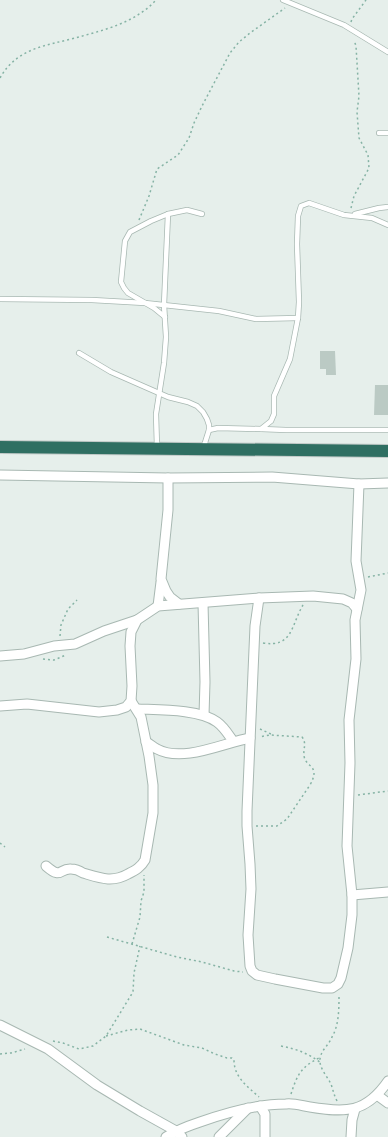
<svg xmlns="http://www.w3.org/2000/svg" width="388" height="1137" font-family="'Exo 2',sans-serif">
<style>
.building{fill:#bbcac4}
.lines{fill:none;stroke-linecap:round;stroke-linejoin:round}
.lane-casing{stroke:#a8b8b2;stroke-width:6}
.street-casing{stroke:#a8b8b2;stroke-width:11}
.highway-casing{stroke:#c2cac8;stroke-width:14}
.path{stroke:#86b3a5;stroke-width:1.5;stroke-dasharray:2 3;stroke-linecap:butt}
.lane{stroke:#fff;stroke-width:4.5}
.street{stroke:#fff;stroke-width:9}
.highway{stroke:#2f6f62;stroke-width:12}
</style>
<rect width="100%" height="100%" fill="#e6efeb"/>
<g class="building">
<path d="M320,351h15l1,24h-10v-6h-6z"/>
<path d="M375,385h13v30h-14z"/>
</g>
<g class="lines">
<g class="lane-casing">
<g id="lane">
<path d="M283,0l61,25 44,27"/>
<path d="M379,133h9"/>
<path d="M355,214l24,-6 9,-1"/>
<path d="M0,299l92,1 53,3 74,8 37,8 42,-1"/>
<path d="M165,317l-11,-9 -26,-15 -4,-5 -3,-6 4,-41 5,-9 21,-11 17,-7 19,-4 15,4"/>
<path d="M79,353l32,19 57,25 20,5 9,4 6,6 4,7 2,6v5l-6,19"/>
<path d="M261,429l25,1h102"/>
<path d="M209,430l9,-2 43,1 10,-8 3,-7v-18l16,-37 8,-41 1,-16 -2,-58 1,-28 3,-10 8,-3 35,12 28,3 16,7"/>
<path d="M157,447l-1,-33 8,-51 2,-26 -2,-32 4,-91"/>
</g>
</g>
<g class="street-casing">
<g id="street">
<path d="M0,475l168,3 104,-1 87,7 29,-1"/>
<path d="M168,478v32l-7,69 5,12 4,6 9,7"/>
<path d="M259,598l-4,28 -8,185v15l3,38 1,25 -3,46 2,31 2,5 5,4 18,4 48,9h9l6,-4 3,-6 7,-30 4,-33v-20l-5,-49 3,-83 -1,-43 7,-61 -1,-39 6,-30 -5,-29 3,-77"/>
<path d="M203,603l2,79 -1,33"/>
<path d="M158,606l3,-24"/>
<path d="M0,656l24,-2 30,-8 21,-2 29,-13 33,-11"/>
<path d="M0,706l27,-2 72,8 18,-2 9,-3 5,-6 1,-15 -2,-40 1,-14 6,-12 21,-14 101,-8 54,-2 30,3 9,4 5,6"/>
<path d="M137,709c22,1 62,0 80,13 7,5 11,12 16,19"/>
<path d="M146,742c4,2 7,5 11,7 26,14 66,-6 93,-11"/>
<path d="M46,866c16,14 13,2 25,3 4,0 9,2 12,4 17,5 29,10 45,1 8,-4 13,-7 17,-14l8,-47v-28l-4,-29 -8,-39 -10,-16"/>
<path d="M352,895l36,-3"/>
<path d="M0,1025l48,24 49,36 43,26 36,20 6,6"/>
<path d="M377,1095l11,8"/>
<path d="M260,1106l5,8v23"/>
<path d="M166,1137c11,-7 22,-11 34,-15 28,-10 56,-18 86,-18 8,-1 17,2 24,3 36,6 56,6 78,-26"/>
<path d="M219,1137l29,-29"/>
<path d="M351,1137l1,-17 3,-11"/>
</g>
</g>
<g class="highway-casing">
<path id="highway" d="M0,447l388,4"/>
</g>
<g class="path">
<path d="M351,22l1,-3 14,-19"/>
<path d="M0,78c17,-30 45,-32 75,-40 29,-8 60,-15 81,-38"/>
<path d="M351,208l3,-12 15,-28 -1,-13 -9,-17 -2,-26 2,-16 -3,-50 -2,-6"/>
<path d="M139,220l10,-24 8,-27 21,-14 11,-17 5,-15 8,-17 28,-53 9,-11 11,-9 35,-25"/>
<path d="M368,577l20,-4"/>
<path d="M60,636l1,-11 7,-16 9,-9"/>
<path d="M263,643c30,5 28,-18 40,-38"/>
<path d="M43,659l11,1 12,-5"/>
<path d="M260,729l13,6"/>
<path d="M358,795l30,-4"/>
<path d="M256,826h21l10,-7 23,-34c11,-20 -4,-17 -6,-29 -1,-7 3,-13 -2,-19l-32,-2 -11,2"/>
<path d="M0,843l5,4"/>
<path d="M107,937l70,20 25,5 32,9 9,1"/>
<path d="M132,944l8,-27 1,-16 3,-9v-17"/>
<path d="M106,1036l22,-6 12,-1 44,16 18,3 13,6 12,4h5l2,2c0,17 13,26 25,37"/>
<path d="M53,1041l10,2 16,6 14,-3 13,-10 27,-44 1,-19 6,-27"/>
<path d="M281,1046c15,3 27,7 40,17"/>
<path d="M0,1054l11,-1 14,-4"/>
<path d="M291,1094c6,-19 10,-27 28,-36"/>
<path d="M337,1101c-3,-6 -4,-11 -6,-17 -4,-8 -12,-16 -11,-25 1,-9 9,-14 12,-22 7,-12 7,-28 7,-42"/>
</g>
<use href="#lane" class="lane"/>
<use href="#street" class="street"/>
<use href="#highway" class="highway"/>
</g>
</svg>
